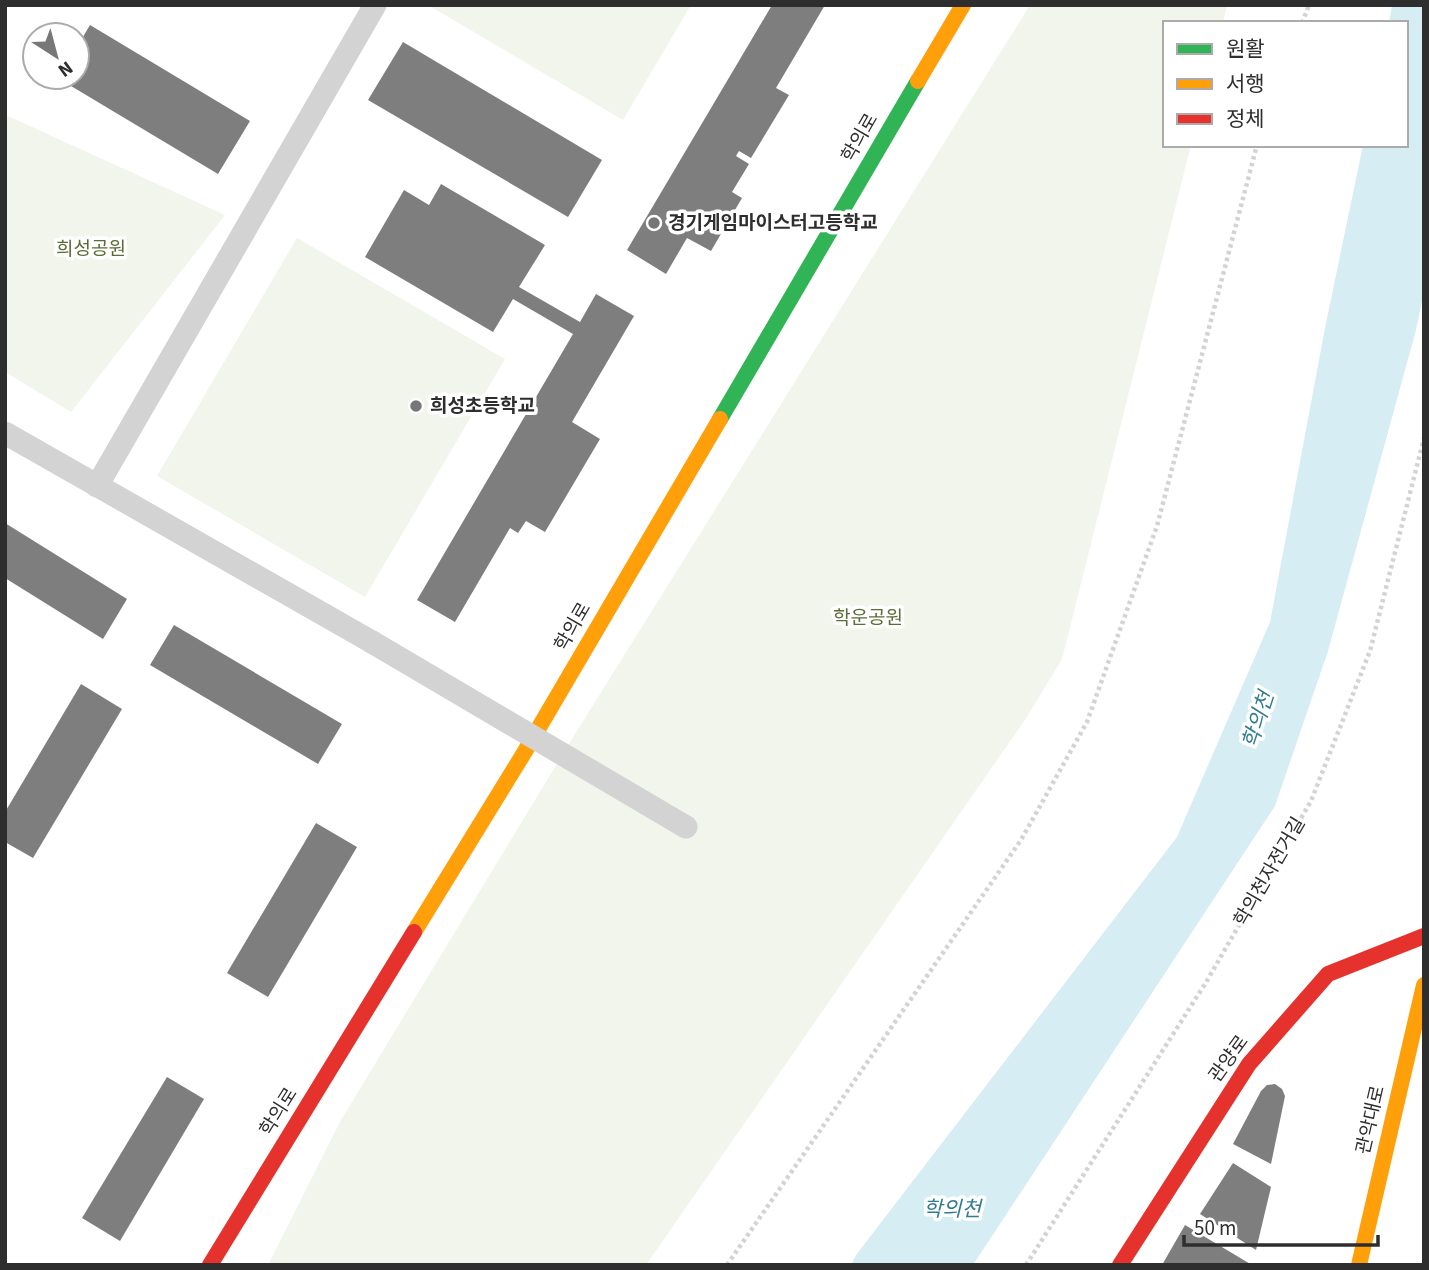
<svg xmlns="http://www.w3.org/2000/svg" width="1429" height="1270" font-family="'Source Sans 3','Noto Sans KR',sans-serif">
<style>
.park{fill:#f2f5eb}
.water{fill:#d6edf3}
.building{fill:#7e7e7e}
.lines{fill:none;stroke-linecap:round;stroke-linejoin:round}
.path{stroke:#d3d3d3;stroke-width:4.5;stroke-dasharray:3.5 3.5;stroke-linecap:butt}
.street{stroke:#d3d3d3;stroke-width:23}
.fast{stroke:#30b455;stroke-width:16}
.slow{stroke:#ff9f0a;stroke-width:16}
.jam{stroke:#e5322d;stroke-width:16}
.street-bridge{stroke:#d3d3d3;stroke-width:23}
.poi-dot{fill:#777;stroke:#fff;stroke-width:2.5}
.labels{text-anchor:middle;dominant-baseline:central;stroke-width:7;stroke-linejoin:round;paint-order:stroke}
.street-label{font-size:19px;fill:#2e2e2e;stroke:#fff}
.poi-label{font-size:19px;font-weight:bold;fill:#2e2e2e;stroke:#fff;text-anchor:start}
.park-label{font-size:19px;fill:#5a6d37;stroke:#fff}
.water-label{font-size:21px;font-style:italic;fill:#327c90;stroke:#fff}
</style>
<rect width="100%" height="100%" fill="#fff"/>
<g class="park">
<path d="M428,5h263l-68,115z"/>
<path d="M1030,5h197l-4,18h-58v122h26l-129,514 -35,58 -381,548h-378l73,-145 234,-386z"/>
<path d="M8,116l217,99 -154,197 -66,-40v-252z"/>
<path d="M297,238l208,121 -140,238 -208,-121z"/>
</g>
<path class="water" d="M1392,5h32v286l-8,39 -88,321 -53,155 -302,459h-122l5,-10 321,-418 93,-215 55,-294 38,-183h43v-122h-17z"/>
<g class="building">
<path d="M772,5h53l-49,83 13,7 -38,63 -12,-7 -3,5 13,8 -17,28 10,6 -31,53 -24,-13 -21,36 -39,-24z"/>
<path d="M90,25l160,96 -32,53 -162,-97h21v-30z"/>
<path d="M403,42l199,118 -34,57 -200,-117z"/>
<path d="M441,184l104,61 -26,42 61,35 16,-28 38,22 -62,106 28,17 -55,93 -19,-11 -8,12 -8,-5 -55,94 -38,-22 156,-266 -60,-35 -20,33 -128,-75 39,-67 25,15z"/>
<path d="M5,523l122,76 -24,40 -98,-61z"/>
<path d="M174,625l168,99 -24,40 -168,-99z"/>
<path d="M81,684l41,25 -89,149 -28,-16v-30z"/>
<path d="M316,823l41,24 -89,150 -41,-24z"/>
<path d="M167,1077l37,22 -84,142 -38,-23z"/>
<path d="M1275,1084l7,5 3,7 -14,68 -38,-20 28,-53 6,-6z"/>
<path d="M1233,1163l38,24 -15,63 -56,-36z"/>
<path d="M1185,1225l67,40h-90z"/>
</g>
<g class="lines">
<g class="path">
<path d="M1302,23l7,-18"/>
<path d="M727,1265l294,-425 66,-118 70,-196 100,-381"/>
<path d="M1026,1265l179,-281 106,-183 59,-150 54,-213"/>
</g>
<g class="street">
<path d="M5,433l367,209"/>
<path d="M97,486l278,-481"/>
</g>
<path class="fast" d="M720,419l198,-338"/>
<g class="slow">
<path d="M918,81l45,-76"/>
<path d="M414,932l110,-179 196,-334"/>
<path d="M1359,1265l65,-280"/>
</g>
<g class="jam">
<path d="M210,1265l204,-333"/>
<path d="M1120,1265l129,-201 79,-90 96,-38"/>
</g>
<path class="street-bridge" d="M372,642l314,185"/>
</g>
<g class="poi-dot">
<circle cx="654" cy="223" r="7"/>
<circle cx="416" cy="406" r="7"/>
</g>
<g class="labels">
<g class="street-label">
<text transform="translate(860 138) rotate(-60)">학의로</text>
<text transform="translate(573 627) rotate(-60)">학의로</text>
<text transform="translate(1270 872) rotate(-60)">학의천자전거길</text>
<text transform="translate(1229 1059) rotate(-54)">관양로</text>
<text transform="translate(279 1112) rotate(-58)">학의로</text>
<text transform="translate(1371 1120) rotate(-77)">관악대로</text>
</g>
<g class="poi-label">
<text x="668" y="223">경기게임마이스터고등학교</text>
<text x="430" y="406">희성초등학교</text>
</g>
<g class="park-label">
<text x="91" y="249">희성공원</text>
<text x="868" y="618">학운공원</text>
</g>
<g class="water-label">
<text transform="translate(1258 720) rotate(-72)">학의천</text>
<text x="952" y="1209">학의천</text>
</g>
</g>
<rect width="1429" height="1270" fill="none" stroke="#2e2e2e" stroke-width="14"/>
<rect x="1163" y="21" width="245" height="126" fill="#ffffff" stroke="#ababab" stroke-width="2"/>
<rect x="1177" y="44" width="35" height="10" fill="#30b455" stroke="#ababab" stroke-width="2"/>
<text x="1226" y="56" font-size="21" fill="#2e2e2e">원활</text>
<rect x="1177" y="79" width="35" height="10" fill="#ff9f0a" stroke="#ababab" stroke-width="2"/>
<text x="1226" y="91" font-size="21" fill="#2e2e2e">서행</text>
<rect x="1177" y="114" width="35" height="10" fill="#e5322d" stroke="#ababab" stroke-width="2"/>
<text x="1226" y="126" font-size="21" fill="#2e2e2e">정체</text>
<g transform="translate(56 56) rotate(144)"><circle r="33" fill="#ffffff" stroke="#ababab" stroke-width="2"/>
<path d="M0-5L12 26L0 18L-12 26Z" fill="#777777"/>
<text y="-10" font-size="19" font-weight="bold" text-anchor="middle" fill="#2e2e2e">N</text>
</g>
<path d="M1184 1235v10h194v-10" fill="none" stroke="#2e2e2e" stroke-width="3.5"/>
<text x="1194" y="1235" font-size="21" fill="#2e2e2e" stroke="#ffffff" stroke-width="5" paint-order="stroke">50 m</text>
</svg>
